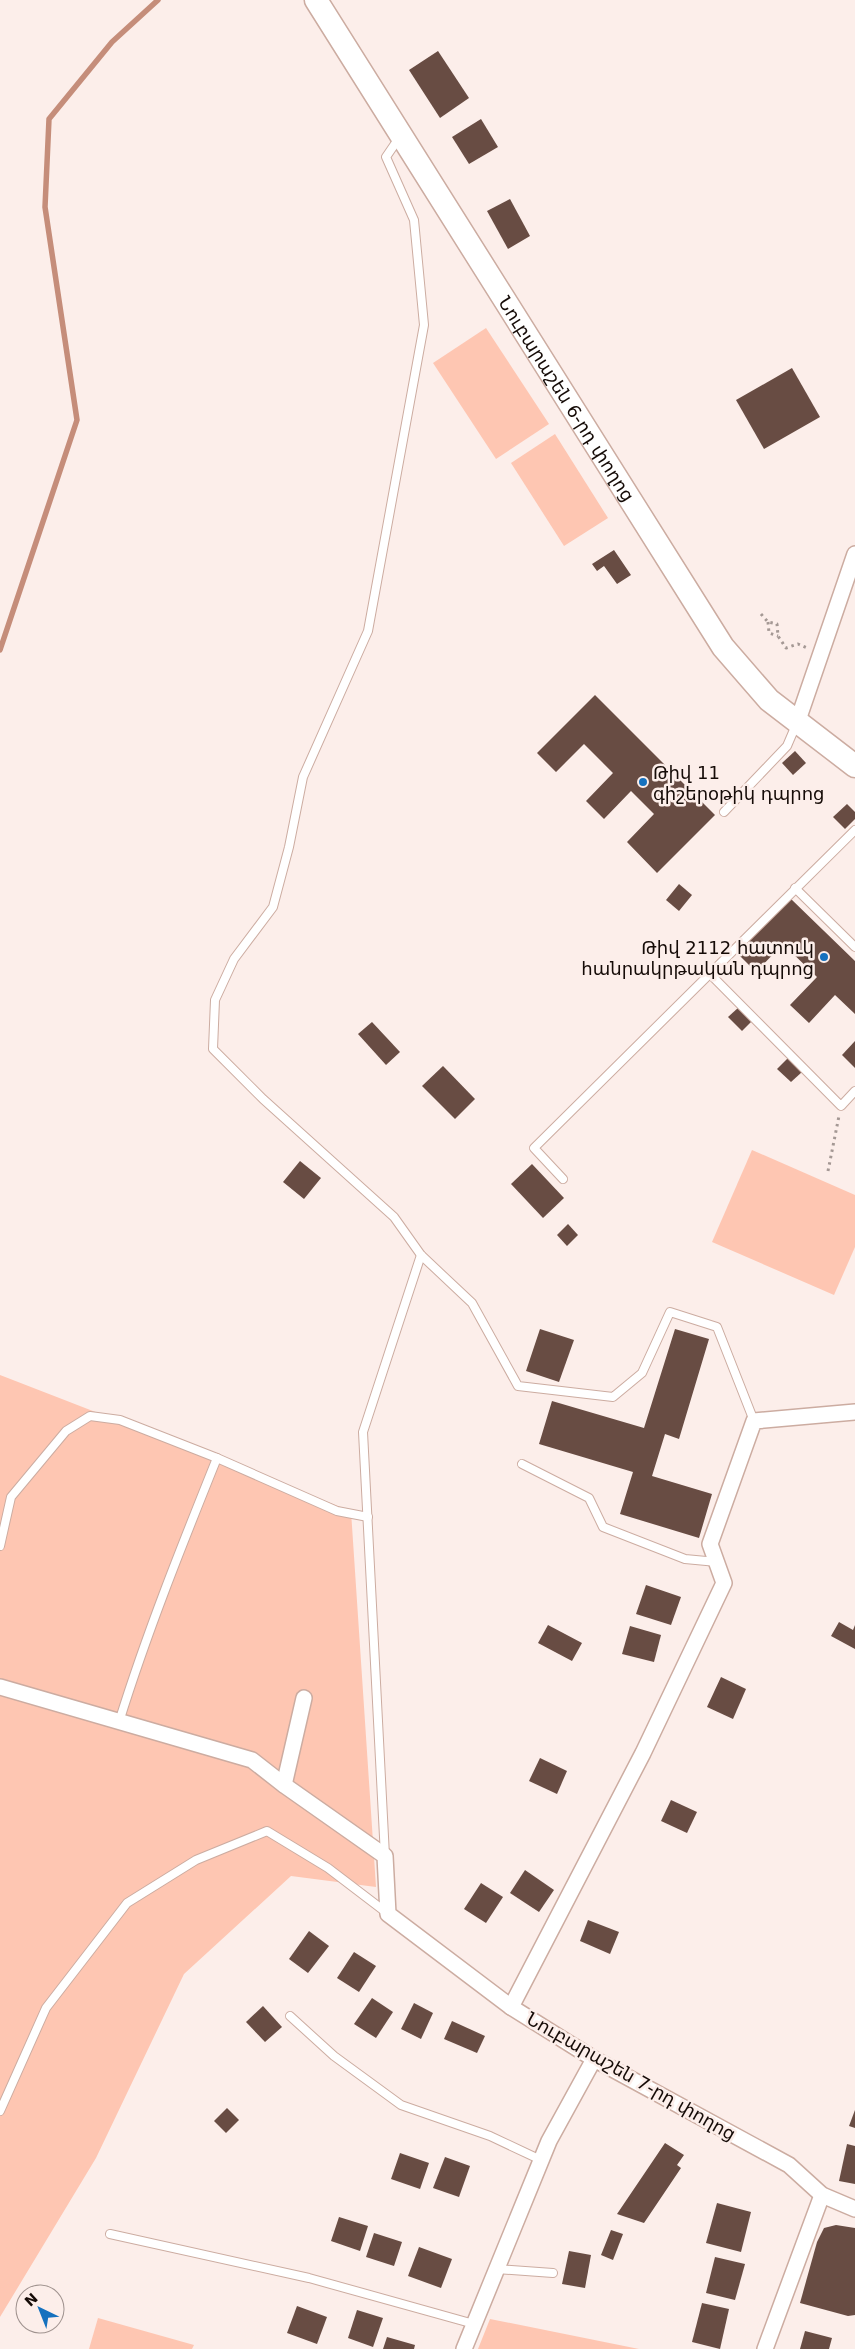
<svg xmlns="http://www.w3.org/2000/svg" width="855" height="2349" font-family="'DejaVu Sans','Noto Sans Armenian',sans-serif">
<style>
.green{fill:#fec6b2}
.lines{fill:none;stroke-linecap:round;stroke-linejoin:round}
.stream{stroke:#c58d7a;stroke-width:5.5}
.building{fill:#684c43}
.service-casing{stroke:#ccaca1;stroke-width:10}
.minor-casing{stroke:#ccaca1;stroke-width:18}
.secondary-casing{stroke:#ccaca1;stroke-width:25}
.path{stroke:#a49894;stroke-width:3;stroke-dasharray:2.5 4;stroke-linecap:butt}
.service{stroke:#fff;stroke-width:8}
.minor{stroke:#fff;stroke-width:15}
.secondary{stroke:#fff;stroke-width:22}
.poi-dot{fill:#1571be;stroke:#fceeea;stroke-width:2}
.labels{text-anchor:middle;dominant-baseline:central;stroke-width:5;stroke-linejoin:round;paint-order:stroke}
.street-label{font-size:18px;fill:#150b07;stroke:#fceeea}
.poi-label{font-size:18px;fill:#150b07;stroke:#fceeea;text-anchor:start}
</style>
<rect width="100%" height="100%" fill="#fceeea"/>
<g class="green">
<path d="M486,328l63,96 -53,35 -63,-96z"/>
<path d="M555,434l53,84 -44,28 -53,-83z"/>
<path d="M752,1150l103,45v52l-21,48 -122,-53z"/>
<path d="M0,1375l351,136 25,376 -85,-11 -107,98 -88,184 -96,159z"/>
<path d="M98,2318l96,27 -2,4h-103z"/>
<path d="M490,2319l149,30h-161z"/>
</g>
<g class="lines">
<path class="stream" d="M0,650l77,-230 -32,-213 4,-88 63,-77 46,-42"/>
</g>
<g class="building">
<path d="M438,51l31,47 -29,20 -31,-48z"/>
<path d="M481,119l17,28 -29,17 -17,-27z"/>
<path d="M510,199l20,37 -22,13 -21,-38z"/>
<path d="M792,368l28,49 -56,32 -28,-49z"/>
<path d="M614,550l17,25 -14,9 -13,-18 -7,5 -5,-7z"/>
<path d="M595,695l120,120 -58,58 -30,-31 27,-28 -23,-23 -27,28 -18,-18 27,-28 -29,-29 -28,28 -19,-19z"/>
<path d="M795,751l11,12 -13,12 -11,-12z"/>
<path d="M847,804l8,8v7l-10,10 -12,-12z"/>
<path d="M679,884l13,11 -13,16 -13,-11z"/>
<path d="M791,899l64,62v53l-20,-19 -26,28 -19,-18 27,-28 -34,-33 -27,28 -19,-19z"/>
<path d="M739,1007l14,13 -11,11 -14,-14z"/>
<path d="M372,1022l28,30 -14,13 -28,-31z"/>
<path d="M855,1041v27l-13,-13z"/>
<path d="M788,1058l14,14 -11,10 -14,-13z"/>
<path d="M443,1066l32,33 -20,20 -33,-33z"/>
<path d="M300,1161l21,17 -17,21 -21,-17z"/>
<path d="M532,1164l32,34 -21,20 -32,-34z"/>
<path d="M568,1224l10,11 -11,11 -10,-11z"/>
<path d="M540,1329l34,11 -15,42 -33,-11z"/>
<path d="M675,1329l34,10 -30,100 -14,-5 -13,42 60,18 -13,44 -79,-24 13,-42 -94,-28 13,-43 92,27z"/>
<path d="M646,1585l35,12 -10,28 -35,-11z"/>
<path d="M839,1622l14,8 2,-5v24l-24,-13z"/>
<path d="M548,1625l34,18 -10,18 -34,-18z"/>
<path d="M630,1626l31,9 -7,27 -32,-8z"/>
<path d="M721,1677l25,12 -13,30 -26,-12z"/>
<path d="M540,1758l27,13 -10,23 -28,-13z"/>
<path d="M671,1800l26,12 -10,21 -26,-12z"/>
<path d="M525,1870l29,20 -15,22 -29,-19z"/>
<path d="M481,1883l22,14 -17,26 -22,-14z"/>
<path d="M588,1920l31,12 -9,22 -30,-13z"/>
<path d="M309,1931l20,15 -21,27 -19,-14z"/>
<path d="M354,1952l22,14 -17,26 -22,-14z"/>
<path d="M372,1998l21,14 -17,26 -22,-14z"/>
<path d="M414,2003l19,10 -12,26 -20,-10z"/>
<path d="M263,2006l19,21 -17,15 -19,-20z"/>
<path d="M452,2021l33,15 -8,17 -33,-14z"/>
<path d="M227,2108l12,12 -13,13 -12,-12z"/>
<path d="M855,2110v18l-6,-2z"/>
<path d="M665,2143l19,12 -7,10 4,3 -37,55 -27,-9z"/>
<path d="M847,2144l8,2v38l-16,-3z"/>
<path d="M400,2153l29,10 -9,26 -29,-10z"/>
<path d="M445,2157l25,9 -11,31 -26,-9z"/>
<path d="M717,2203l34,9 -10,40 -35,-9z"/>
<path d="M339,2217l29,9 -8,25 -29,-10z"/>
<path d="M836,2225l19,3v87l-7,1 -48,-13 17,-61 7,-14z"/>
<path d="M611,2230l12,4 -10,26 -12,-5z"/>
<path d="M374,2233l28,9 -8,24 -28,-9z"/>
<path d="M419,2247l33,12 -11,29 -33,-12z"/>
<path d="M569,2251l22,4 -6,33 -23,-4z"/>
<path d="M715,2257l30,7 -10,36 -29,-7z"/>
<path d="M702,2303l27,6 -9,40 -28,-7z"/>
<path d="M297,2306l30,11 -10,27 -30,-11z"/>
<path d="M357,2310l26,8 -10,29 -25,-9z"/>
<path d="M805,2331l27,7 -3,11h-29z"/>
<path d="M387,2337l28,8 -1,4h-31z"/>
</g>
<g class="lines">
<g class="service-casing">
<g id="service">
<path d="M399,138l-13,19 28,63 10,105 -56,306 -65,146 -14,70 -16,60 -39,52 -19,41 -2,49 50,50 131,118 27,38 51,48 46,83 95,11 29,-24 28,-61 47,15 37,94"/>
<path d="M724,812l63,-66 9,-21"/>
<path d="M795,888l60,59"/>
<path d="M710,974l131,132 14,-15"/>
<path d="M563,1179l-29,-31 321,-318"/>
<path d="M522,1464l67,34 14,29 82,32 32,3"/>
<path d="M0,1546l11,-49 55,-66 24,-15 30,4 97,38 120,53 31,6"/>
<path d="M119,1722c28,-90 63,-177 98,-264"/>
<path d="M385,1856l-22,-424 58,-177"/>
<path d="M290,2016l44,40 67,49 89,31 51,24"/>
<path d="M0,2111l46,-103 81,-105 69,-43 71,-29 61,37 59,45"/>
<path d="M110,2234l199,44 165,46"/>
<path d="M496,2269l57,4"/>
</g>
</g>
<g class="minor-casing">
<g id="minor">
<path d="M797,723l58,-169"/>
<path d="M0,1687l252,73 32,25 101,71 3,58 123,93 83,52 195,106 33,30 33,14"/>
<path d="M284,1785l20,-87"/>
<path d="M511,2007l132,-254 81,-170 -14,-39 44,-123 101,-9"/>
<path d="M464,2349l85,-208 45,-82"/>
<path d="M765,2349l57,-154"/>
</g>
</g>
<g class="secondary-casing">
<g id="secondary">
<path id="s1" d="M316,0l407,647 46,53 86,66"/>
</g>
</g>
<g class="path">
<path d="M761,614l7,8 9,2 1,12 8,12 12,-4 9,4"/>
<path d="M768,622l1,11 9,3"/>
<path d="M828,1171l11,-55"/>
</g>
<use href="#service" class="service"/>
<use href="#minor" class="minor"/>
<use href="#secondary" class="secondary"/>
</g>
<g class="poi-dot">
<circle cx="643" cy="782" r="5"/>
<circle cx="824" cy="957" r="5"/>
</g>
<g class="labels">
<g class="street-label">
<text stroke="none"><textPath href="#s1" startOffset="471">Նուբարաշեն 6-րդ փողոց</textPath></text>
<text transform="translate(631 2076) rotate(30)">Նուբարաշեն 7-րդ փողոց</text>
</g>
<g class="poi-label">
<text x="653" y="772">Թիվ 11<tspan x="653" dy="21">գիշերօթիկ դպրոց</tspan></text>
<text x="814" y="947" text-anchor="end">Թիվ 2112 հատուկ<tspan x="814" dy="21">հանրակրթական դպրոց</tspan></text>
</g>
</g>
<g transform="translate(40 2309) rotate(317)"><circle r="24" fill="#fceeea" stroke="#a0938f"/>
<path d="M0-4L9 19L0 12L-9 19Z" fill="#1571be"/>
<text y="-8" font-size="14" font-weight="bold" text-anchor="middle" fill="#150b07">N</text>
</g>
</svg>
